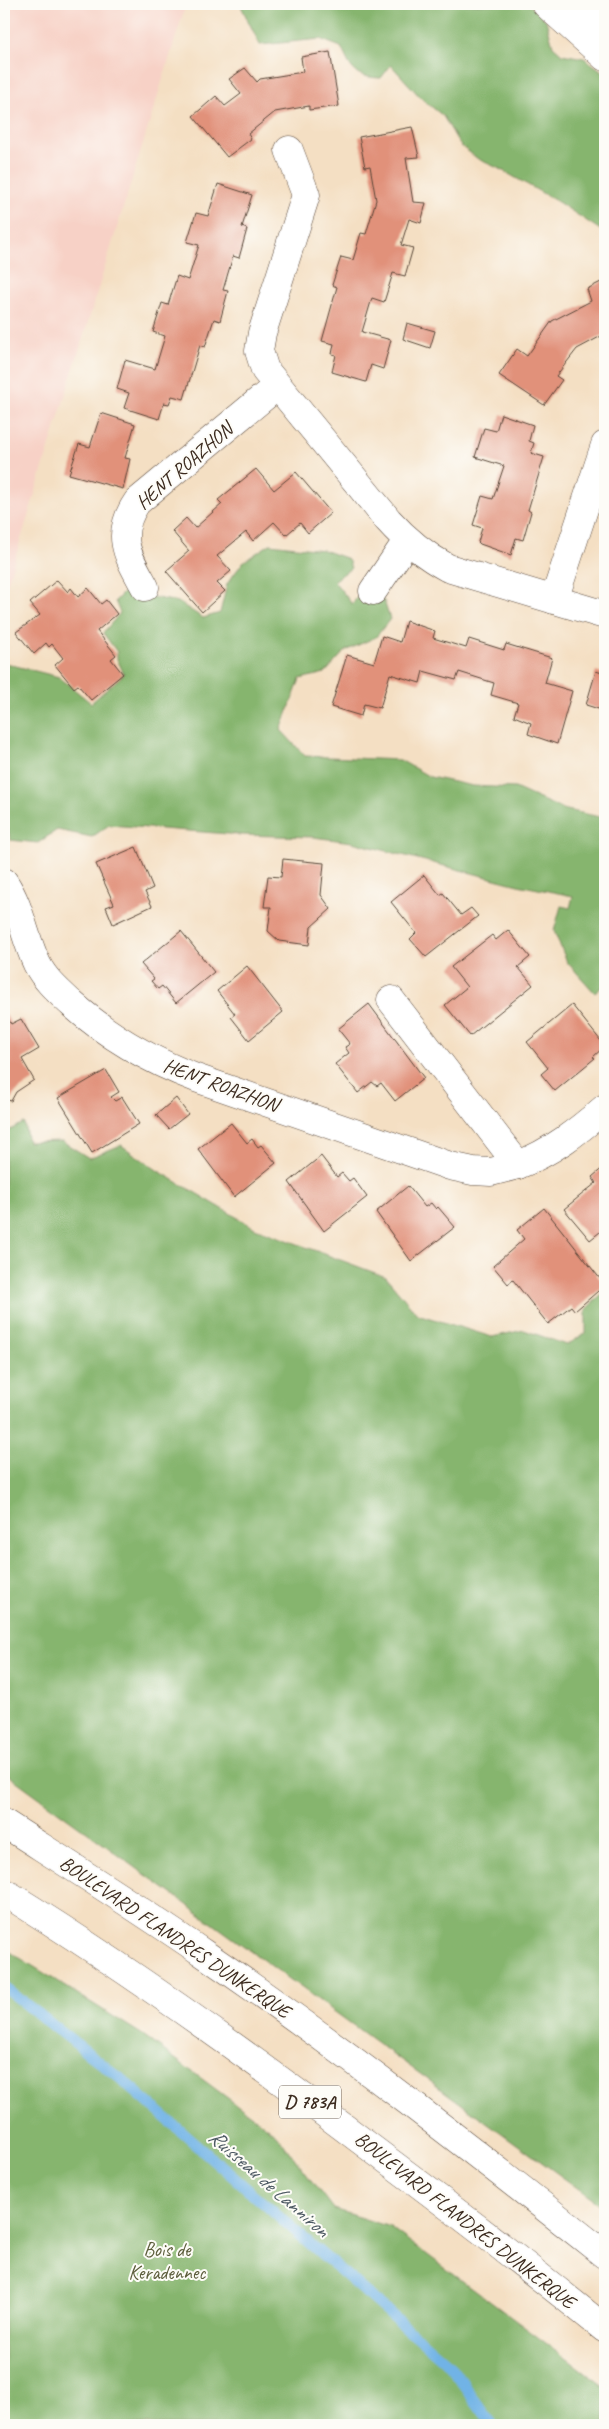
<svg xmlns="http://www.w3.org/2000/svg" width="609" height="2429" font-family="Caveat,sans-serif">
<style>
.built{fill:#f7d1c6}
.forest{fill:#86b56e;stroke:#607046}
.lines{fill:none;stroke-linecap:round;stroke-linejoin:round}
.stream{stroke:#71b3e6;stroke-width:11}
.building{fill:#e1917a}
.street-casing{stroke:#574537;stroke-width:29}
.secondary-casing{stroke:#574537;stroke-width:29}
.primary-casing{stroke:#574537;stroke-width:29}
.street{stroke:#fff;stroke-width:28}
.secondary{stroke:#fff;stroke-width:28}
.primary{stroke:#fff;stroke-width:28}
.labels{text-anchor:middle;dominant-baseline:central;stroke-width:4;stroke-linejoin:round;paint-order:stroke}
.shield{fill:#fdfcf7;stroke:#75695f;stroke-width:1}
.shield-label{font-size:19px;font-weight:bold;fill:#3b2a1e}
.street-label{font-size:20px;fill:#3b2a1e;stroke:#fdfcf7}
.park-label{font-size:20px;fill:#5c5d3b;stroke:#fdfcf7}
.water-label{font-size:21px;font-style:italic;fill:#4e5a64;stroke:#fdfcf7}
</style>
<rect width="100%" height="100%" fill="#fdfcf7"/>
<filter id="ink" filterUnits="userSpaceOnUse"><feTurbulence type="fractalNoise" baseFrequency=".02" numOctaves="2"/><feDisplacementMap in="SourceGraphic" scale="10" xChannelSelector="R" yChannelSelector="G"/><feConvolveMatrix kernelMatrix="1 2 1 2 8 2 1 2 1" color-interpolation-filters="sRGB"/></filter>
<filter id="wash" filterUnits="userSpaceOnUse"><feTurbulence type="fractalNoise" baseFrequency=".0096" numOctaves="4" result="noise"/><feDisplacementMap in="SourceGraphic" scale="20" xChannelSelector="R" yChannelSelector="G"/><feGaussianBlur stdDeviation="1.12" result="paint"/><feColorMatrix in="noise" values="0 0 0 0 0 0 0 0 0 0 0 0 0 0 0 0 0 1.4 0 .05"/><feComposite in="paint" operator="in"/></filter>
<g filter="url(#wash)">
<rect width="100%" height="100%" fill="#f4dfc3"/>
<path class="built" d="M4,4h182l-182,590z"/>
<g class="forest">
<path d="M240,4h288l18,16 7,26 9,8 22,4 21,15v160l-47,-31 -58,-33 -22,-10 -18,-14 -17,-29 -21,-17 -31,-34 -10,13c-28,-1 -29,-8 -40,-31l-21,-8 -60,6z"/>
<path d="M270,544l53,6 25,9 3,9 -17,13 18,23 9,-11 23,8 6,18 -14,18 -31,14 -20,22 -25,6 -19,51 24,26 95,4 30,17 43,9 42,2 47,21 43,9v166l-10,9 -28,-31 -13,-31 7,-25 9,2 3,-12 -55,-11 -166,-43 -39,-5 -71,-2 -133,-10 -17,12 -35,-7 -19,13 -28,-3 -4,-22 -2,-2v-153l55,14 32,26 33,-29 -7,-15v-7l-14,-19 17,-20 -5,-12 9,-9 54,10 25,16 17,-5 7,-29 16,-22z"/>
<path d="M24,1123l4,19 34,-1 27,17 32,-13 36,25 98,58 131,49 31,37 75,23 32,-7 43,15 19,-12v-24l19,-18v917l-601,-436v-639z"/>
<path d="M4,1948l139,87 133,99 57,75 57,18 215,160v38h-601z"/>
</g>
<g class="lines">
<path class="stream" d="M4,1987l116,91 329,287 44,60"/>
</g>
<g id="blocks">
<g class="building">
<path d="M330,52l9,54 -30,4v-4l-34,6 -27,22 3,5 -24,18 -34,-41 23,-20 9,10 16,-12 -12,-15 16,-11 12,14 3,-3 43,-7 -2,-15z"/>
<path d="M412,127l7,30 -13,1 7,44 13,1 -5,20 -12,-4 -8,26 12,3 -8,28 -12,-3 -9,29 -12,-4 -10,34 29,8 -8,29 -12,-4 -5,17 -34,-10 4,-17 -4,-1 2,-10 -12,-3 15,-54 -5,-2 9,-28 12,3 8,-27 5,1 10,-34 -6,-34 -5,1 -6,-30z"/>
<path d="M218,184l34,11 -10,32 5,2 -8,29 -6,-2 -10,34 5,1 -8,30 -6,-2 -9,28 -5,-2 -16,54 -12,-3 -3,8 -5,-1 -5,16 -35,-11 5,-15 -12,-4 8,-29 30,9 10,-33 -12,-4 9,-29 6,2 9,-29 11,4 11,-35 -12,-3 9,-29 12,3z"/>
<path d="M605,280v54l-28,15 -21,27 6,4 -18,25 -45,-30 18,-26 10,7 25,-35 39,-20 -4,-12z"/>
<path d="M407,323l28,8 -5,17 -27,-9z"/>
<path d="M101,413l34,11 -10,34 5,1 -7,30 -54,-15 10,-30 11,3z"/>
<path d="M501,414l32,11 -4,16 5,2 -3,10 13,4 -16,53 3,2 -8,28 -7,-2 -5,17 -31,-11 -2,-2 4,-14 -9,-3 9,-29 11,3 11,-33 -29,-9 9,-29 12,3z"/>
<path d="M256,469l18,21 22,-18 35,41 -23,20 -8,-10 -14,12 -12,-13 -21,19 -7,-9 -29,24 14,15 -14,12 8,8 -23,21 -36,-41 23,-20 -17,-20 14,-13 9,10 27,-24 -4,-4z"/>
<path d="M57,580l11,12 3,-4 7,9 10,-9 13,16 5,-4 11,14 -20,17 19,24 -5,4 12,15 -32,26 -13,-15 -4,3 -19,-23 8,-7 -11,-14 -3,3 -3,-4 -12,11 -18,-22 24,-17 -10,-12z"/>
<path d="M406,621l29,10 -2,7 33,10 3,-9 35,11 2,-6 46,14 -7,25 27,8 -15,53 -29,-10 3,-11 -17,-7 4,-13 -27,-8 3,-12 -35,-11 -3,8 -33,-9 -3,12 -30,-9 -10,34 -16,-4 -3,12 -30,-9 16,-52 27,8 8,-27 18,6z"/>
<path d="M596,671l9,3v37l-19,-6z"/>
<path d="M136,847l17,41 -8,4 7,14 -39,18 -7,-17 8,-3 -18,-40z"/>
<path d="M283,859l41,4 -3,32 10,14 -20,18 -2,18 -30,-4 -11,-10 3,-24h-7l4,-31 13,1z"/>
<path d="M424,875l16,20 3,-2 18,22 10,-7 7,8 -52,41 -16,-18 6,-6 -25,-31z"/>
<path d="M508,930l22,27 -12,10 15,18 -63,51 -25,-31 22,-18 -16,-20 41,-32 4,5z"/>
<path d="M181,931l33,41 -38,31 -14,-17 -4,3 -7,-8 3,-2 -13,-15z"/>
<path d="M247,966l36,46 -34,28 -18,-23 4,-3 -18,-23z"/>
<path d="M369,1004l55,74 -29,23 -14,-18 -4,3 -5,-4 -14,11 -23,-29 14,-11 -4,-6 5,-3 -12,-15z"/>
<path d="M572,1005l33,41 -12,11 2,1 -40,33 -14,-17 7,-6 -21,-26z"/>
<path d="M4,1011l7,13 10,-5 18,30 -17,10 12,21 -18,12 -5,9 -7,-2z"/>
<path d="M106,1070l13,22 -8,5 4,4 7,-4 17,27 -47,29 -34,-55z"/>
<path d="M176,1098l12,16 -19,15 -13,-14z"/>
<path d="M231,1123l16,20 5,-4 6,8 3,-2 15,18 -42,34 -36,-48z"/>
<path d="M321,1156l16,21 5,-4 7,8 4,-3 14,19 -43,34 -35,-49z"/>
<path d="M605,1166v62l-15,12 -26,-31 32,-26 -4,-6z"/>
<path d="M408,1186l17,21 6,-4 5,6 2,-2 17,20 -44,34 -35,-49z"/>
<path d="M544,1208l61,77 -30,26 -4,-5 -23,18 -35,-44 -5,4 -15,-18 31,-27 -7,-9z"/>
</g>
</g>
</g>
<g filter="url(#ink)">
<use href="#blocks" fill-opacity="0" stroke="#574537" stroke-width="1"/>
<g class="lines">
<g class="street-casing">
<g id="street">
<path d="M289,150l17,45 -44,138 -3,18 6,19 123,150c18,20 36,35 60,48l157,47"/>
<path d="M145,587c-17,-31 -31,-51 -8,-85l140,-116"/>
<path d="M373,591l34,-50"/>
<path d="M554,600l51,-155"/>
<path d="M4,882c17,25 20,55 33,82 8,16 22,28 35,40 37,33 77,56 124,74l254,88 23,5 18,1 27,-7"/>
<path d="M391,1000l127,165c34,-13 60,-34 87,-57"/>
</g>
</g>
<g class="secondary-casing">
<g id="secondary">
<path d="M546,4l59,53"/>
<path d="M581,4l24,22"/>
</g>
</g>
<g class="primary-casing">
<g id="primary">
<path d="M4,1823c67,43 134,85 199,130 139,95 271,198 402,302"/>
<path d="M4,1892c128,79 251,168 371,259 78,58 155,117 230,178"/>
</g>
</g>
<use href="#street" class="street"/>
<use href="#secondary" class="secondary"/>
<use href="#primary" class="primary"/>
</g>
</g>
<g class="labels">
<rect class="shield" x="279" y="2085.5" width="62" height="33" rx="4"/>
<g class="shield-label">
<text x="310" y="2102">D 783A</text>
</g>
<g class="street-label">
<text transform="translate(184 466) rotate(-41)">HENT ROAZHON</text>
<text transform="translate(221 1085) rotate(20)">HENT ROAZHON</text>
<text transform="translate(175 1937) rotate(34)">BOULEVARD FLANDRES DUNKERQUE</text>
<text transform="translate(465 2220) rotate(38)">BOULEVARD FLANDRES DUNKERQUE</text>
</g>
<g class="park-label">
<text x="167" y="2249">Bois de<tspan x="167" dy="23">Keradennec</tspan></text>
</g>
<g class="water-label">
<text transform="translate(269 2183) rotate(41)">Ruisseau de Lanniron</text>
</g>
</g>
<rect width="609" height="2429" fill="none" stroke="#fdfcf7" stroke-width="20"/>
</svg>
